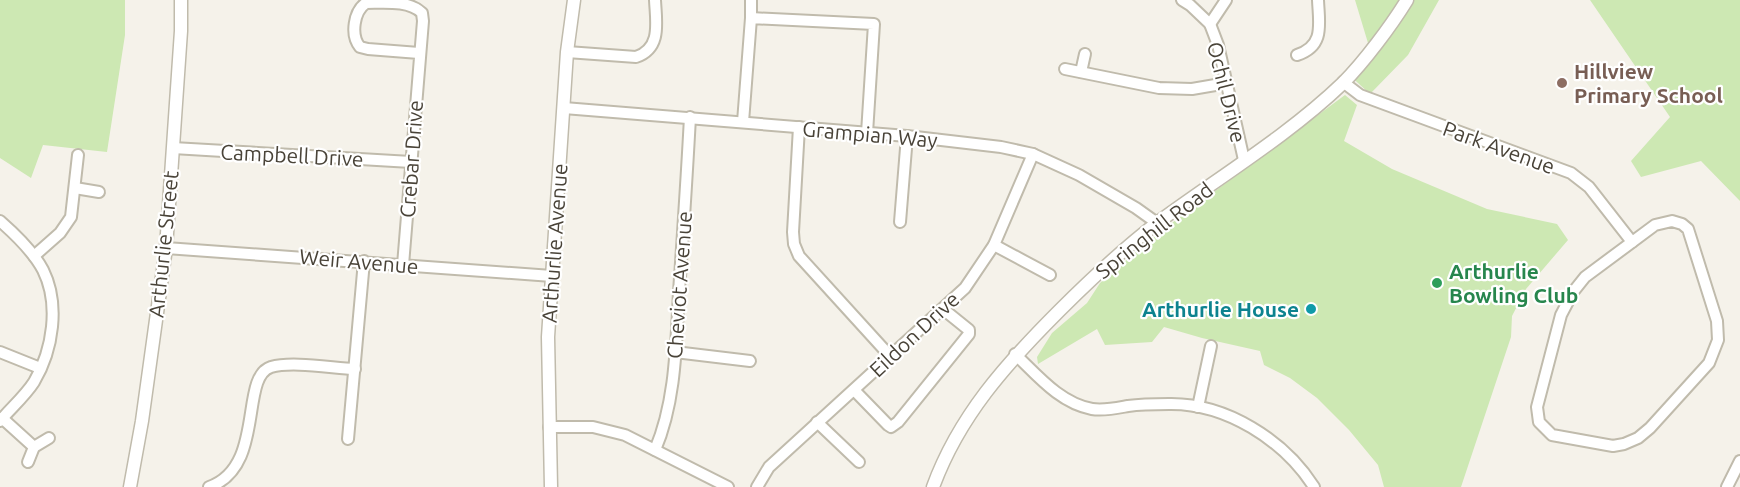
<svg xmlns="http://www.w3.org/2000/svg" width="1740" height="487" font-family="Ubuntu,sans-serif">
<style>
.green{fill:#cde8b3}
.lines{fill:none;stroke-linecap:round;stroke-linejoin:round}
.minor-casing{stroke:#c0bbac;stroke-width:14}
.tertiary-casing{stroke:#c0bbac;stroke-width:15}
.minor{stroke:#fff;stroke-width:10}
.tertiary{stroke:#fff;stroke-width:12}
.education-dot{fill:#8d6e63;stroke:#fff;stroke-width:2}
.leisure-dot{fill:#2e9e5b;stroke:#fff;stroke-width:2}
.culture-dot{fill:#0f9aa8;stroke:#fff;stroke-width:2}
.labels{text-anchor:middle;dominant-baseline:central;stroke-width:4.5;stroke-linejoin:round;paint-order:stroke}
.education-label{font-size:21px;font-weight:bold;fill:#785e54;stroke:#fff;text-anchor:start}
.street-label{font-size:21px;fill:#494338;stroke:#fff}
.leisure-label{font-size:21px;font-weight:bold;fill:#27864d;stroke:#fff;text-anchor:start}
.culture-label{font-size:21px;font-weight:bold;fill:#0d838f;stroke:#fff;text-anchor:end}
</style>
<rect width="100%" height="100%" fill="#f5f2ea"/>
<g class="green">
<path d="M0,0h125v35l-18,117 -64,-7 -12,33 -31,-20z"/>
<path d="M1355,0h84l-31,55 -38,39 -24,-22 22,-29z"/>
<path d="M1590,0h150v201l-39,-40 -60,16 -10,-16 39,-44z"/>
<path d="M1345,95l12,10 -13,36 48,28 95,40 70,15 11,16 -42,49 -14,27 -1,21 -50,150h-77l-6,-22 -29,-35 -32,-32 -27,-20 -26,-13 -4,-14 -58,-13 -38,-11 -12,15 -47,3 -8,-16 -59,35 -1,-7 15,-24 35,-30 13,-20 57,-49z"/>
</g>
<g class="lines">
<g class="minor-casing">
<g id="minor">
<path d="M1182,0l8,5 20,19 8,21 26,115"/>
<path d="M751,18v-18"/>
<path d="M1210,24l16,-24"/>
<path d="M567,52l69,5c26,-9 20,-35 19,-57"/>
<path d="M1297,55c28,-9 22,-31 21,-55"/>
<path d="M1065,69l94,19 33,1 35,-6"/>
<path d="M1081,72l4,-18"/>
<path d="M1343,82l17,13 211,78 18,14 43,55"/>
<path d="M564,108l343,28 94,11 32,7 46,21 57,33 21,15"/>
<path d="M743,122l8,-104 123,6 -7,109"/>
<path d="M799,127l-6,105 1,12 5,12 91,100"/>
<path d="M173,148l238,14"/>
<path d="M75,188l24,4"/>
<path d="M0,221c16,14 33,30 43,49 17,34 10,80 -9,112 -9,14 -23,26 -34,39"/>
<path d="M1672,221l10,3 6,5 29,92 1,19 -9,23 -59,65 -12,10 -14,6 -11,2 -61,-11 -13,-13 -2,-15 24,-92 12,-23 12,-15 70,-52z"/>
<path d="M900,222l7,-86"/>
<path d="M994,245l56,30"/>
<path d="M166,248l386,28"/>
<path d="M34,256l26,-23 11,-16 7,-62"/>
<path d="M403,265l20,-244 -1,-8c-13,-13 -38,-10 -56,-10 -12,8 -16,32 -6,44l8,2 51,4"/>
<path d="M0,352l40,16"/>
<path d="M675,352l75,9"/>
<path d="M1015,354c23,22 45,49 77,55 12,2 25,-1 36,-3 14,-2 28,-2 41,-2 57,-1 115,36 145,83"/>
<path d="M854,390l34,35 3,2 7,-5 71,-88v-4l-26,-21"/>
<path d="M1198,407l13,-61"/>
<path d="M2,418l32,29"/>
<path d="M817,422l42,40"/>
<path d="M549,427h44l32,8 103,52"/>
<path d="M348,439l16,-178"/>
<path d="M655,450c21,-49 21,-106 24,-158 4,-59 8,-117 11,-175"/>
<path d="M28,462l6,-15 15,-9"/>
<path d="M209,487c57,-20 30,-110 62,-120 21,-6 61,1 84,2"/>
<path d="M757,487l12,-20 196,-179 29,-43 39,-91"/>
<path d="M1727,487l13,-26"/>
</g>
</g>
<g class="tertiary-casing">
<g id="tertiary">
<path d="M130,487l12,-66 24,-173 15,-217v-31"/>
<path d="M551,487l-3,-150 19,-285 7,-52"/>
<path d="M933,487c26,-71 73,-123 126,-176 31,-31 63,-61 98,-88 61,-45 132,-88 186,-140 21,-21 48,-57 64,-83"/>
</g>
</g>
<use href="#minor" class="minor"/>
<use href="#tertiary" class="tertiary"/>
</g>
<circle class="education-dot" cx="1562" cy="83" r="6"/>
<circle class="leisure-dot" cx="1437" cy="283" r="6"/>
<circle class="culture-dot" cx="1311" cy="309" r="6"/>
<g class="labels">
<g class="education-label">
<text x="1574" y="71">Hillview<tspan x="1574" dy="24">Primary School</tspan></text>
</g>
<g class="street-label">
<text transform="translate(1227 92) rotate(76)">Ochil Drive</text>
<text transform="translate(870 134) rotate(5)">Grampian Way</text>
<text transform="translate(1499 147) rotate(20)">Park Avenue</text>
<text transform="translate(292 155) rotate(3)">Campbell Drive</text>
<text transform="translate(411 159) rotate(-86)">Crebar Drive</text>
<text transform="translate(1154 230) rotate(-38)">Springhill Road</text>
<text transform="translate(554 243) rotate(-86)">Arthurlie Avenue</text>
<text transform="translate(163 244) rotate(-84)">Arthurlie Street</text>
<text transform="translate(359 261) rotate(5)">Weir Avenue</text>
<text transform="translate(679 285) rotate(-86)">Cheviot Avenue</text>
<text transform="translate(914 334) rotate(-43)">Eildon Drive</text>
</g>
<g class="leisure-label">
<text x="1449" y="271">Arthurlie<tspan x="1449" dy="24">Bowling Club</tspan></text>
</g>
<g class="culture-label">
<text x="1299" y="309">Arthurlie House</text>
</g>
</g>
</svg>
